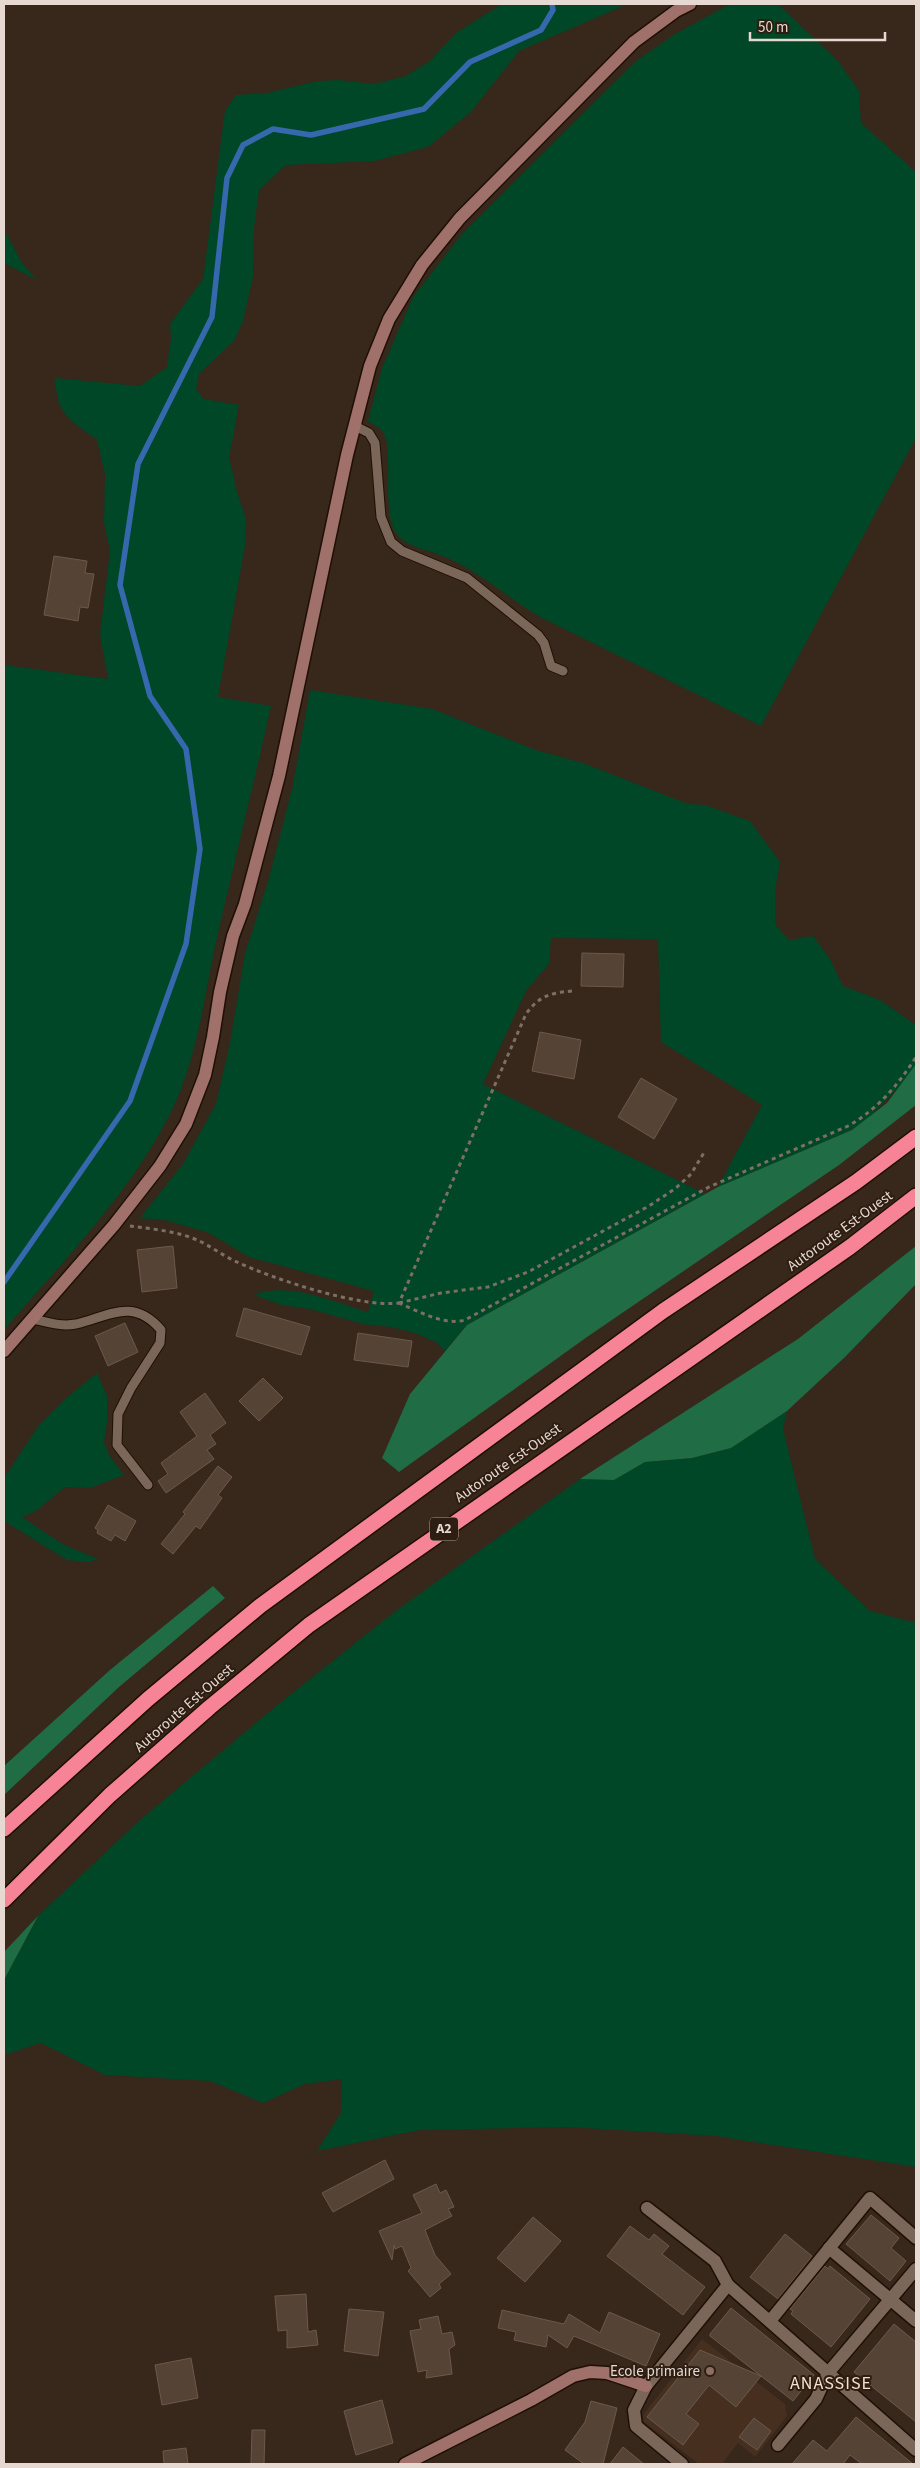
<svg xmlns="http://www.w3.org/2000/svg" width="920" height="2468" font-family="'Source Sans 3',sans-serif">
<style>
.built{fill:#462f1e}
.green{fill:#004727}
.forest{fill:#206c44}
.lines{fill:none;stroke-linecap:round;stroke-linejoin:round}
.stream{stroke:#3568ad;stroke-width:5.5}
.building{fill:#554336;stroke:#6c594b}
.lane-casing{stroke:#1f0f05;stroke-width:11}
.street-casing{stroke:#1f0f05;stroke-width:15}
.secondary-casing{stroke:#1f0f05;stroke-width:15}
.highway-casing{stroke:#1f0f05;stroke-width:18}
.path{stroke:#7e6f65;stroke-width:3;stroke-dasharray:4 4;stroke-linecap:butt}
.lane{stroke:#7b6759;stroke-width:9}
.street{stroke:#7b6759;stroke-width:12}
.secondary{stroke:#a0706b;stroke-width:12}
.highway{stroke:#f68496;stroke-width:15}
.education-dot{fill:#8d6e63;stroke:#2e1d11;stroke-width:2}
.labels{text-anchor:middle;dominant-baseline:central;stroke-width:4;stroke-linejoin:round;paint-order:stroke}
.shield{fill:#2e1d11;stroke:#aea198;stroke-width:1}
.shield-label{font-size:14px;font-weight:bold;fill:#e5d9d2}
.street-label{font-size:15px;fill:#e5d9d2;stroke:#2e1d11}
.poi-label{font-size:15px;fill:#e5d9d2;stroke:#2e1d11;text-anchor:end}
.quarter-label{font-size:18px;letter-spacing:1px;fill:#f6dfcf;stroke:#2e1d11}
</style>
<rect width="100%" height="100%" fill="#38271b"/>
<path class="built" d="M702,2339l83,65 2,12 -32,41 -17,-14 -16,21h-23l-55,-42 -1,-7z"/>
<g class="green">
<path d="M502,4h126l-109,47 -48,61 -43,35 -54,14 -88,4 -27,25 -5,38 -1,49 -10,44 -9,20 -35,33 -3,15 8,10 35,6 -10,52 8,35 9,27 -1,27 -27,151 53,9c-17,77 -36,154 -54,231 -13,59 -19,120 -46,175 -41,82 -108,149 -167,218v-665l104,14 -8,-45 10,-83 -6,-29 1,-47 -8,-35c-28,-21 -40,-24 -42,-62l85,8 27,-19 4,-29 -1,-14 33,-45 22,-168 11,-16 31,-2 51,-12 21,-1 35,4 32,-8 24,-15 26,-28z"/>
<path d="M730,4h48l60,57 21,30 2,32 55,49v266l-155,288 -221,-109c-34,-20 -64,-49 -100,-62 -15,-6 -38,-9 -46,-25 -12,-25 0,-81 -11,-98 -3,-4 -11,-8 -15,-11l14,-53 31,-71 49,-63 174,-173 39,-27z"/>
<path d="M4,193l2,40 16,30 15,17 -33,-17z"/>
<path d="M310,690l122,19 104,41 47,13 105,41 17,1 45,16 30,41 -5,29v33l14,16 24,-4 17,23 13,27 37,14 36,25v39l-11,17 -36,37 -17,12 -134,57 44,-82 -101,-63 -3,-103 -107,-1 -2,26 -23,27 -43,93 222,110 -238,131 -22,26 -9,-9 -21,-9 -24,-6 -28,-3 -53,-15 -28,-4 -28,-10c34,-14 79,7 114,17l6,-21 -125,-34 -40,-24 -44,-13 -25,-2 43,-54 33,-60 14,-61 15,-89 24,-76 24,-93z"/>
<path d="M97,1373l10,23v26l-3,20 5,13 15,20 -34,13 -25,-1 -29,24 -14,6 42,28 34,14 -10,3 -21,-2 -63,-39v-43l35,-53 26,-26z"/>
<path d="M787,1411l-4,18 32,130 55,52 46,12v544l-200,-31 -147,-9 -149,3 -103,21 24,-38 1,-34 -37,5 -42,19 -53,-22 -105,-6 -64,-32 -37,12v-75l34,-64 102,-96 135,-113 122,-97 183,-131 34,1 31,-18 47,-4 39,-10z"/>
</g>
<g class="forest">
<path d="M916,1064v41l-77,60 -252,172 -188,135 -17,-14 28,-64 57,-69 251,-138 134,-57 35,-27z"/>
<path d="M916,1246v38l-71,73 -58,54 -56,37 -39,10 -47,4 -31,18 -34,-1 218,-140z"/>
<path d="M213,1586l12,12 -106,89 -115,108v-29l106,-96z"/>
<path d="M38,1916l-34,64v-28z"/>
</g>
<g class="lines">
<path class="stream" d="M4,1282l126,-181 56,-157 14,-95 -14,-100 -36,-53 -30,-111 18,-121 74,-147 15,-139 16,-33 30,-16 38,6 113,-26 46,-47 71,-32 12,-20 -1,-6"/>
</g>
<g class="building">
<path d="M54,556l33,5 -2,12 9,1 -6,34 -8,-1 -2,14 -34,-6z"/>
<path d="M582,953l42,1 -1,33 -42,-1z"/>
<path d="M540,1032l41,8 -7,39 -42,-8z"/>
<path d="M641,1078l36,21 -23,40 -36,-22z"/>
<path d="M173,1246l4,42 -35,4 -5,-42z"/>
<path d="M244,1308l66,19 -9,28 -65,-19z"/>
<path d="M125,1323l13,29 -30,14 -13,-30z"/>
<path d="M358,1333l54,8 -4,26 -54,-7z"/>
<path d="M263,1378l20,20 -24,23 -20,-20z"/>
<path d="M205,1393l21,30 -16,12 6,9 -9,6 7,9 -48,34 -8,-12 10,-7 -7,-11 36,-27 -17,-24z"/>
<path d="M218,1466l14,11 -14,18 4,3 -22,31 -4,-3 -23,28 -12,-10 24,-30 -2,-2z"/>
<path d="M108,1505l28,16 -11,20 -10,-6 -4,6 -14,-8 1,-3 -3,-2z"/>
<path d="M385,2160l9,19 -61,33 -11,-19z"/>
<path d="M436,2184l4,9 6,-3 8,17 -6,2 4,7 -27,14 10,25 16,19 -12,10 2,4 -11,9 -22,-26 3,-3 -9,-22 -7,3 -1,-4 -2,15 -13,-29 43,-18 -9,-18z"/>
<path d="M871,2215l28,23 -8,10 15,13 -16,20 -44,-37z"/>
<path d="M533,2217l28,24 -36,41 -28,-24z"/>
<path d="M630,2226l19,14 5,-6 15,12 -7,8 43,33 -22,28 -76,-59z"/>
<path d="M785,2234l27,22 -34,43 -28,-22z"/>
<path d="M825,2266l3,3 2,-3 40,33 -39,48 -40,-33 2,-3 -3,-2z"/>
<path d="M306,2294l2,38 8,-2 2,15 -31,3v-18l-9,1 -3,-35z"/>
<path d="M731,2308l83,67 -21,26 -83,-65v-2z"/>
<path d="M349,2309l35,3 -6,44 -34,-5z"/>
<path d="M502,2310l62,14 5,-10 31,19 9,-21 51,22 -14,32 -72,-30 -7,12 -19,-13 -2,12 -32,-7 2,-8 -18,-4z"/>
<path d="M438,2316l4,18 10,-2 3,13 -6,4 3,25 -26,4 1,-8 -9,2 -8,-41 11,-2 -2,-9z"/>
<path d="M894,2324l22,18v80l-62,-50z"/>
<path d="M700,2350l61,26 -25,31 -27,-22 -23,29 13,10 -16,21 -36,-28z"/>
<path d="M191,2358l7,40 -36,7 -7,-40z"/>
<path d="M382,2400l11,43 -37,12 -12,-44z"/>
<path d="M591,2401l26,7 -14,56h-19l-19,-14 20,-28z"/>
<path d="M856,2417l57,47h-51l-12,-9 -7,9h-51l21,-24 14,11z"/>
<path d="M754,2418l17,13 -14,19 -18,-13z"/>
<path d="M252,2430h13l-1,34h-13z"/>
<path d="M623,2447l21,17h-34z"/>
<path d="M186,2448l2,16h-24l-1,-13z"/>
</g>
<g class="lines">
<g class="lane-casing">
<g id="lane">
<path d="M355,426l14,7 6,10 6,74 10,25 11,9 65,27 71,57 6,8 7,23 12,5"/>
<path d="M33,1319c14,3 28,8 43,5 33,-8 57,-27 85,6l-1,13 -29,45 -13,26 -1,31 31,40"/>
</g>
</g>
<g class="street-casing">
<g id="street">
<path d="M647,2208l68,53 13,24 188,165"/>
<path d="M829,2248l87,73"/>
<path d="M770,2321l100,-123 46,40"/>
<path d="M778,2445l38,-46 12,-26 88,-104"/>
<path d="M682,2464l-46,-38 -2,-16 12,-24 82,-101"/>
</g>
</g>
<g class="secondary-casing">
<g id="secondary">
<path d="M4,1351l110,-126 46,-59 26,-42 19,-49 8,-38 7,-45 13,-56 12,-32 34,-128 68,-321 23,-89 19,-47 33,-54 38,-47 174,-176 42,-31 14,-7"/>
<path d="M405,2464l126,-64 42,-24 17,-4 17,1 39,13"/>
</g>
</g>
<g class="highway-casing">
<g id="highway">
<path d="M4,1829l144,-130 112,-93 403,-295 193,-129 60,-45"/>
<path d="M4,1900l106,-105 100,-88 99,-82 541,-378 66,-51"/>
</g>
</g>
<g class="path">
<path d="M130,1226c22,3 46,5 67,14 14,6 26,16 40,22 36,17 124,46 162,41l127,-289c13,-18 24,-21 46,-23"/>
<path d="M399,1303c19,8 45,23 66,17l244,-133 139,-61c30,-17 50,-41 68,-69"/>
<path d="M399,1303l42,-10 47,-6 40,-15 121,-66 27,-18 15,-14 14,-23"/>
</g>
<use href="#lane" class="lane"/>
<use href="#street" class="street"/>
<use href="#secondary" class="secondary"/>
<use href="#highway" class="highway"/>
</g>
<circle class="education-dot" cx="710" cy="2371" r="5"/>
<g class="labels">
<rect class="shield" x="430" y="1517.5" width="28" height="23" rx="4"/>
<g class="shield-label">
<text x="444" y="1529">A2</text>
</g>
<g class="street-label">
<text transform="translate(840 1231) rotate(-36)">Autoroute Est-Ouest</text>
<text transform="translate(508 1463) rotate(-35)">Autoroute Est-Ouest</text>
<text transform="translate(184 1708) rotate(-41)">Autoroute Est-Ouest</text>
</g>
<g class="poi-label">
<text x="700" y="2371">Ecole primaire</text>
</g>
<g class="quarter-label">
<text x="831" y="2383">ANASSISE</text>
</g>
</g>
<rect width="920" height="2468" fill="none" stroke="#e5d9d2" stroke-width="10"/>
<path d="M750 32v8h135v-8" fill="none" stroke="#e5d9d2" stroke-width="2.5"/>
<text x="758" y="32" font-size="15" fill="#e5d9d2" stroke="#2e1d11" stroke-width="4" paint-order="stroke">50 m</text>
</svg>
